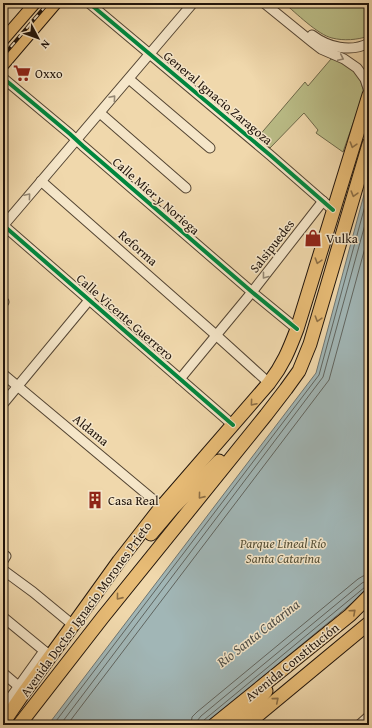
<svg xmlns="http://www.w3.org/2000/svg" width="372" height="728" font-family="'Gentium Book Plus',serif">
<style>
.green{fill:#bbbe88;stroke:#6e694a}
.water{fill:#a1b6b6;stroke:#6d7572}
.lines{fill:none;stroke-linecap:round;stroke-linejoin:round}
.shore{stroke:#606560;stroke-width:1}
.minor-casing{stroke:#544533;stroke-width:11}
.major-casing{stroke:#20140b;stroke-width:13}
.highway-casing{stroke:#20140b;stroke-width:15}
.minor{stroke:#f5e6c9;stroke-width:9}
.major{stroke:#e8bc76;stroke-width:11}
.highway{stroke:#e8bc76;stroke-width:13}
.rail-casing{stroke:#20140b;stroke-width:3.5}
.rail{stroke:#f5e6c9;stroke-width:2;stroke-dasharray:6;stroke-linecap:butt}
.cycleway-casing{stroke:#f5e6c9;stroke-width:6}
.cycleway{stroke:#00873e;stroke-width:4}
.oneway{stroke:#958874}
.oneway2{stroke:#8e7046}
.labels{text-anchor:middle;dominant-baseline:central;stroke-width:3;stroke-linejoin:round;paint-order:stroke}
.poi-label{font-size:13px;fill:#20140b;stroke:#f5e6c9;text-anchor:start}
.street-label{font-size:13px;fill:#20140b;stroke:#f5e6c9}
.park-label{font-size:13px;font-style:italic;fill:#565037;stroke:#f5e6c9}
.water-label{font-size:14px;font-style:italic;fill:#4d4d47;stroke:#f5e6c9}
</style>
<rect width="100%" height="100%" fill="#f0d8ac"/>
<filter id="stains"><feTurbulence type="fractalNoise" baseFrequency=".005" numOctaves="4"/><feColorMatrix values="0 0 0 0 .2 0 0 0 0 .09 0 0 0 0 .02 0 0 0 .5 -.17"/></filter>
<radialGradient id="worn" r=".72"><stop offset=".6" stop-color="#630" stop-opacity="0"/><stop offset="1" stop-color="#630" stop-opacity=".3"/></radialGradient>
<g class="green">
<path d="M284,3h85v33c-12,4 -25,5 -37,2 -14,-3 -37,-26 -48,-35z"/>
<path d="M331,59h6l14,9 9,11 4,13 -21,60 -27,-19 2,-3 -14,-17 -34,35 -12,-11 47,-55 3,4z"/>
</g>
<path class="water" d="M369,176v413l-165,136h-156l268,-352z"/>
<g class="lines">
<g class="shore">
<path d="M53,725l266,-350 50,-184"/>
<path d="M60,725l263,-348 46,-167"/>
<path d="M67,725l262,-345 40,-147"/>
<path d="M191,725l1,-8 5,-5 161,-133 5,-3 6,-1"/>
<path d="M197,725v-4l4,-5 161,-133 4,-2h3"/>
<path d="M202,725v-3l2,-2 161,-133 4,-1"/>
</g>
<g class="minor-casing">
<g id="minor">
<path d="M89,3l181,152 63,55"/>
<path d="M264,3l48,39 9,7 23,10 13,9 8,11 3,9 1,8"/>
<path d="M312,35c16,12 38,18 57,8"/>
<path d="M3,78l67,56 13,12 169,146 45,37"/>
<path d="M129,79l81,69"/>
<path d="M100,113l86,75"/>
<path d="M41,181l176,155 52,47"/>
<path d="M3,225l230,200"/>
<path d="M3,226l190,-223"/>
<path d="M3,301l1,1"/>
<path d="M3,374l159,133"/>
<path d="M180,379l72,-87 71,-91"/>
<path d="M3,404l87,-105"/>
<path d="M3,561l3,-5"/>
<path d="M3,570l30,22 40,33"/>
<path d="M3,617l45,37"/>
<path d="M3,673l20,17"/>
<path d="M3,708l41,-57"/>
<path d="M359,725l10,-9"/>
</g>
</g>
<g class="major-casing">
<g id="major">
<path d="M3,40l32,-37"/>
<path d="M3,65l53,-62"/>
</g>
</g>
<g class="highway-casing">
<g id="highway">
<path d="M151,534l22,-26 46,-47"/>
<path d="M3,723l22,-32 48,-66 46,-64 39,-50 111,-128c14,-18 20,-33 28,-54l72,-234"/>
<path d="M19,725l84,-108 163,-202 20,-26 13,-18 11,-27 59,-200"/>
<path d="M214,725l136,-110 19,-19"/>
<path d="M234,725l15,-14 17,-20"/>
<path d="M246,725l123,-102"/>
</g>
</g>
<use href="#minor" class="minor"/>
<use href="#major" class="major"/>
<use href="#highway" class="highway"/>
<g class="rail-casing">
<path id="rail" d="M3,56l45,-53"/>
</g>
<use href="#rail" class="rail"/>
<g class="cycleway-casing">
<g id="cycleway">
<path d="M89,3l181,152 63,55"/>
<path d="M3,78l67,56 13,12 169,146 45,37"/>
<path d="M3,225l230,200"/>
</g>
</g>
<use href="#cycleway" class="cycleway"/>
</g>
<defs><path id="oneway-chevron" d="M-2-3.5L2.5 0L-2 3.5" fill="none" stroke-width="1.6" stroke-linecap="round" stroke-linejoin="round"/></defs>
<g class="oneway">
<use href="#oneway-chevron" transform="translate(341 58) rotate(25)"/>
<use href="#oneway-chevron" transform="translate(113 98) rotate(-49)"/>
<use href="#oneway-chevron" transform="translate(28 196) rotate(-50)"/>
<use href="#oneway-chevron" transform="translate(265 276) rotate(128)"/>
</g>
<g class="oneway2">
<use href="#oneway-chevron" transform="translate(353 145) rotate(107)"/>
<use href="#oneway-chevron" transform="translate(354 194) rotate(106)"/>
<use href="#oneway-chevron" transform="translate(318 261) rotate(107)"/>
<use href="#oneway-chevron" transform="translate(318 319) rotate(107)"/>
<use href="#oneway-chevron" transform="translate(253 403) rotate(130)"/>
<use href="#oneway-chevron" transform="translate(201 496) rotate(129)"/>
<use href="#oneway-chevron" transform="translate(119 597) rotate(129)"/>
<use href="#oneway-chevron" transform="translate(353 612) rotate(-42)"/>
<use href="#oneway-chevron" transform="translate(276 700) rotate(-40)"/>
</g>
<defs>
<g id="supermarket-bare" transform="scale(1.38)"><path d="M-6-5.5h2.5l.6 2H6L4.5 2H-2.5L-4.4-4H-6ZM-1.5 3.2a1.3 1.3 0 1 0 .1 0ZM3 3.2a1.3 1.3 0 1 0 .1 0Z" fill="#8f2418" stroke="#f5e6c9" stroke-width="2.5" paint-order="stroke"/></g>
<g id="shop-bare" transform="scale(1.38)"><path d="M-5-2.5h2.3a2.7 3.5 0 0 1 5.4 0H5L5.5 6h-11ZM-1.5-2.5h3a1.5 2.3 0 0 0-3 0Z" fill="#8f2418" stroke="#f5e6c9" stroke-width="2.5" paint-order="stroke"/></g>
<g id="building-bare" transform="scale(1.38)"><path d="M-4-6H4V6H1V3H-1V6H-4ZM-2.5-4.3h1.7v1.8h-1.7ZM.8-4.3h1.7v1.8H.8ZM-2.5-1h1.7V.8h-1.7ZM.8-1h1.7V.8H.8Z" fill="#8f2418" stroke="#f5e6c9" stroke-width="2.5" paint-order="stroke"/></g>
</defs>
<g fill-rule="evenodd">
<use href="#supermarket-bare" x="22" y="73"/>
<use href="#shop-bare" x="313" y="238"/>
<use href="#building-bare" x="95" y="500"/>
</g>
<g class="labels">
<g class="poi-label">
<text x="35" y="73">Oxxo</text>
<text x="326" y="238">Vulka</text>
<text x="108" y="500">Casa Real</text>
</g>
<g class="street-label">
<text transform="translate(218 98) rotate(40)">General Ignacio Zaragoza</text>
<text transform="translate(156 196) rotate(41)">Calle Mier y Noriega</text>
<text transform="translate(272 246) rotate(-52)">Salsipuedes</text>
<text transform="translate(138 248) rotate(41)">Reforma</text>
<text transform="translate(125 317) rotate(41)">Calle Vicente Guerrero</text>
<text transform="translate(91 430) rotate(39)">Aldama</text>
<text transform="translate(86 609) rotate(-54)">Avenida Doctor Ignacio Morones Prieto</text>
<text transform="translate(292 662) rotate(-39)">Avenida Constitución</text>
</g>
<g class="park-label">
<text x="283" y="543">Parque Lineal Río<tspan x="283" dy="15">Santa Catarina</tspan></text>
</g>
<g class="water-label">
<text transform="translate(258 633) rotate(-38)">Río Santa Catarina</text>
</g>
</g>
<rect width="372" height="728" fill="none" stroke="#f0d8ac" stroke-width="16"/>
<rect x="4" y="4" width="364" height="720" fill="none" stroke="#20140b" stroke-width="2"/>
<rect x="8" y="8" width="356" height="712" fill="none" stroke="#20140b"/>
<g transform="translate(38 38) rotate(131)" stroke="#f5e6c9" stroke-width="3" paint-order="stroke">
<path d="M0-3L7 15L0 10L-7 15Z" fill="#20140b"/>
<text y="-6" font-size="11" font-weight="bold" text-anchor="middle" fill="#20140b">N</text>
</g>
<rect width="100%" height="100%" filter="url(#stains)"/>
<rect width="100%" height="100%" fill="url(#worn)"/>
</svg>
